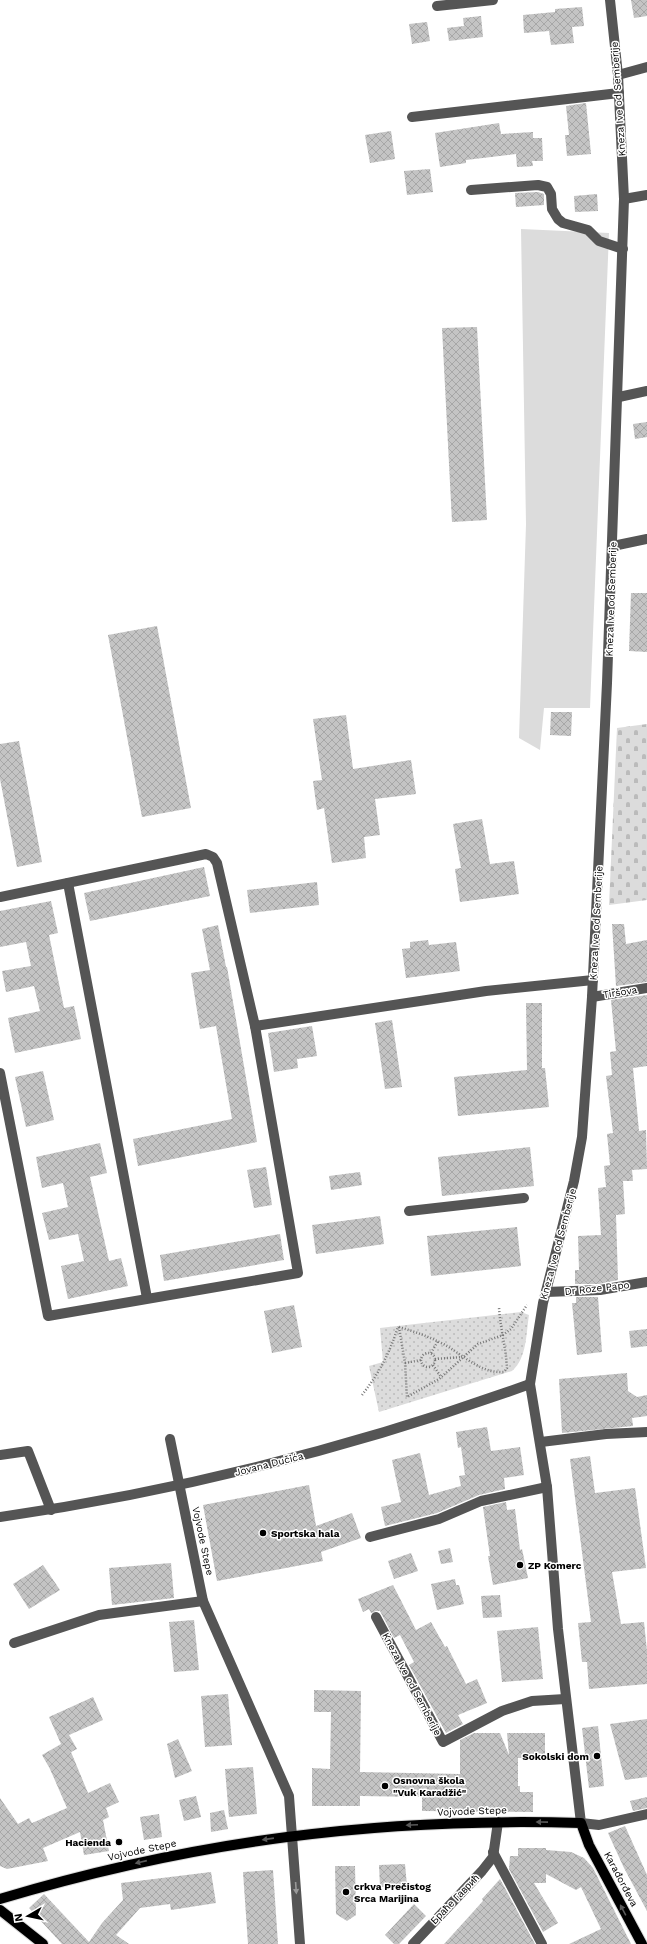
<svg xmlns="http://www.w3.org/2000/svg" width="647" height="1944" font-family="'Work Sans',sans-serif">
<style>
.grass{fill:#dcdcdc}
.cemetery{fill:url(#cemetery-stones)}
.park{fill:url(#park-dots)}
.building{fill:url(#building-cross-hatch)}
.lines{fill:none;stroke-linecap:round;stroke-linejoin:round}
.major-casing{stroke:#dbdbdb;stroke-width:12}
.path{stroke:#777;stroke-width:2.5;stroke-dasharray:1 2;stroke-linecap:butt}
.minor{stroke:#555;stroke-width:10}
.major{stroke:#000;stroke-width:10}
.oneway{fill:#595959}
.oneway2{fill:#999}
.poi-dot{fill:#000;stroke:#fff;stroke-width:1.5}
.labels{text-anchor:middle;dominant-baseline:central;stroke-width:3;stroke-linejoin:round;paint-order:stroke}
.street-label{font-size:10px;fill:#000;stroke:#fff}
.poi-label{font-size:10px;font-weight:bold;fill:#000;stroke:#fff;text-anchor:start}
</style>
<defs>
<pattern id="cemetery-stones" width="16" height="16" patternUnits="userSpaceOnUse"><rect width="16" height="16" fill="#dcdcdc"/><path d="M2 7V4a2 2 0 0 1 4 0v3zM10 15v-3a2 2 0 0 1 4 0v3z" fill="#bbb"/></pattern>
<pattern id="park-dots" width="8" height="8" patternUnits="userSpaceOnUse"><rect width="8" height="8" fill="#dcdcdc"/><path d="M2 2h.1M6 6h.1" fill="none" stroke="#bbb" stroke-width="1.8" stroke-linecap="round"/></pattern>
<pattern id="building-cross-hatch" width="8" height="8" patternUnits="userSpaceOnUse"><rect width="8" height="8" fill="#c4c4c4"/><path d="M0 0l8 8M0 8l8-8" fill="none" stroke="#a7a7a7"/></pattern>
</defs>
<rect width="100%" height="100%" fill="#fff"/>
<path class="grass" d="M521,229l88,4 -19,475h-46l-4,42 -21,-12 7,-214z"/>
<path class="cemetery" d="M647,724v176l-38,5 8,-177z"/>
<path class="park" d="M521,1312l8,3c-3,19 -2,43 -17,56l-133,41 -10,-46 14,-4 -3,-34z"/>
<g class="building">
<path d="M631,0h16v16l-13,2z"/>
<path d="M582,7l2,19 -12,1 2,16 -23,2 -2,-14 -25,2 -1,-18 32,-3v-3z"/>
<path d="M481,16l2,21 -34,4 -2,-13 17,-2 -1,-8z"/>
<path d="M427,22l3,19 -18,3 -3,-20z"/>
<path d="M586,103l5,51 -24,2 -2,-21h4l-3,-29z"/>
<path d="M499,123l2,11 32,-2v6h9l1,23h-11l1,5 -16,1 -1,-13 -50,6v3l-26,4 -5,-34z"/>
<path d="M391,131l4,28 -25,4 -5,-28z"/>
<path d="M430,169l3,23 -26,3 -3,-24z"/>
<path d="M538,192l6,2v11l-28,2 -1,-14z"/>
<path d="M597,194l1,17 -23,1 -1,-16z"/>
<path d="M477,327l10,193 -35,2 -10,-194z"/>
<path d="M647,422v15l-12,2 -2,-15z"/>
<path d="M631,593h16v59l-18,-1z"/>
<path d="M157,626l34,182 -49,9 -34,-182z"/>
<path d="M551,712h21l-1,24 -21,-1z"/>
<path d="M346,715l7,54 58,-9 5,34 -41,5 5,36 -16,2 2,21 -34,5 -8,-55 -7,2 -4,-29 9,-1 -9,-61z"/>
<path d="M19,741l23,121 -25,5 -17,-88v-35z"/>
<path d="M482,819l8,45 24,-3 5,33 -59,8 -5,-33 6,-1 -8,-44z"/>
<path d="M204,867l6,29 -120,25 -6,-28z"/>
<path d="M317,882l2,23 -69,8 -3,-23z"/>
<path d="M51,901l7,32 -9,2 15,73 10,-2 7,33 -66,14 -7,-35 32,-7 -6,-25 -28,6 -4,-21 29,-5 -5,-24 -26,5v-36z"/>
<path d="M612,924h12l2,20 21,-4v42l-31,4z"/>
<path d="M218,925l8,42h1l30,175 -119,24 -5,-27 99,-20 -16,-93 -16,3 -9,-56 19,-3 -8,-41z"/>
<path d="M428,940l1,5 27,-3 4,29 -54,7 -4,-29 8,-1v-6z"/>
<path d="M647,995v71l-14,2 6,63 7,-1 1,39 -15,1 1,11h-10l2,33 -9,1 2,65 -19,4h-24v-14h4l-1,-34 23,-1 -3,-47 8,-1 -2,-21 6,-1 -3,-31 6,-1 -7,-57 6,-1 -2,-23 6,-1 -5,-51z"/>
<path d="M526,1003h16v65h3l4,39 -91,9 -4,-39 73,-7z"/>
<path d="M392,1020l10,67 -17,2 -10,-66z"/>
<path d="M312,1026l5,30 -20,3 1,9 -24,4 -6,-39z"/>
<path d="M43,1071l11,49 -28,7 -11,-50z"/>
<path d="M100,1143l7,30 -17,4 19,84 12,-3 7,28 -60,13 -7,-33 23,-5 -6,-27 -29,6 -7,-27 26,-6 -5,-24 -21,5 -6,-31z"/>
<path d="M530,1147l4,39 -92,10 -4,-39z"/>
<path d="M266,1167l6,38 -18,3 -7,-38z"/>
<path d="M360,1172l2,13 -31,5 -2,-14z"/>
<path d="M380,1216l4,28 -68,10 -4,-29z"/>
<path d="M517,1227l4,39 -90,10 -4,-40z"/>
<path d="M280,1234l4,26 -120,21 -4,-26z"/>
<path d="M576,1297h22l4,55 -25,3 -5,-52h4z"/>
<path d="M294,1305l8,42 -30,6 -8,-42z"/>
<path d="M647,1329v17l-16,2 -2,-17z"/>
<path d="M627,1373l1,18 9,6 10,-2v21l-15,2 1,8 -71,7 -3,-54z"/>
<path d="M487,1427l4,24 29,-4 4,28 -20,3 1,11 -26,6 -42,18 -52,13 -4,-19 20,-5 -9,-42 28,-7 9,42 32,-9 -2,-10 6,-1 -4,-28 -3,1 -2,-16z"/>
<path d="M590,1456l5,37 40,-5 11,80 -34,4 9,52 23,-2 3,29v33l-58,5 -2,-27h-5l-4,-39 13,-1 -21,-163z"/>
<path d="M309,1485l7,41 36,-13 9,25 -40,14 2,9 -106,20 -14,-76z"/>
<path d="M506,1502l1,8 8,-1 5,41 2,-1 6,29 -35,7 -5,-29h2l-7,-49z"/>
<path d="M450,1548l3,14 -12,2 -3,-13z"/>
<path d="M411,1553l7,18 -24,8 -6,-18z"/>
<path d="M171,1563l3,35 -62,7 -3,-37z"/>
<path d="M43,1565l17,25 -31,19 -16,-25z"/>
<path d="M455,1579l1,6h3l5,19 -27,6 -6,-26z"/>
<path d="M393,1585l23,45 15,-8 14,25 2,-1 19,38 11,-5 10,24 -29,12 5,9 -17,9 -37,-68 5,-3 -14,-27 -6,3 -14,-27h-4l-5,2 -2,-4 -6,3 -5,-13z"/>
<path d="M500,1595l2,22 -19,1 -2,-22z"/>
<path d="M194,1620l5,50 -25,2 -5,-50z"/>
<path d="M538,1627l5,52 -41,3 -5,-51z"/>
<path d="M314,1690l47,1 -1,81 100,2v-34l14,-7h26l9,22 -2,-22h38v25h-27v28h2v6h13v20l-111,-1v-14l-62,-1v10h-48v-38l18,1 1,-57h-17z"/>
<path d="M228,1694l4,51 -27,2 -4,-51z"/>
<path d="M93,1697l10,23 -34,15 8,14 -6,3 17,41 22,-10 9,19 -13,6 3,9 -6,3 6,31 -25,4 -4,-23 -37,16 5,13 -41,8 -7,-3v-68l18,26 11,-6 3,5 35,-15 -17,-39 -8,-14 19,-11 -12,-27z"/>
<path d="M647,1719v58l-22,3 -15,-56z"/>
<path d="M598,1726l6,60 -15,2 -7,-60z"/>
<path d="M178,1739l14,32 -17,7 -8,-34z"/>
<path d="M253,1767l4,47 -28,3 -4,-48z"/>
<path d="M196,1796l5,21 -17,4 -5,-21z"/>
<path d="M647,1797v11l-14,3 -3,-10z"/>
<path d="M224,1810l4,19 -17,3 -1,-19z"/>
<path d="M159,1814l3,23 -18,3 -4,-23z"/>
<path d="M625,1826l22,49v36l-23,-43 -16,-35z"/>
<path d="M518,1848h28v2l25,2 13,6 9,10 38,76h-62l32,-15 -20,-42 -5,3 -30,-16v9h-12l24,40 -15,9 -34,-63 1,-13h8z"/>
<path d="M405,1864l2,22 -27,1 -1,-22z"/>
<path d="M335,1866h20l1,49 -9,6 -11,-7z"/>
<path d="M273,1870l5,74h-30l-5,-72z"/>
<path d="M211,1872l5,31 -45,7 -1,-6 -30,4 -24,27 13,9h-67l-33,-36 15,-14 45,48 13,-19 21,-23 -2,-17z"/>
<path d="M500,1879l35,65h-91l39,-43 -1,-2z"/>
<path d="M414,1904l12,12 -27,28h-5l-9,-9z"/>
</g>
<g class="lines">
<g class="major-casing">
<g id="major">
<path d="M0,1899c193,-58 379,-82 581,-76l8,22 53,99"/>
<path d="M0,1910l43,34"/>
</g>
</g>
<g class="path">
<path d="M399,1327l6,36 2,34 32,-18 39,-35 25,-9 8,-6 16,-24"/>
<path d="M399,1327c13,4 26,8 38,14 22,9 41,33 67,31l3,-4c-1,-21 -7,-40 -8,-61"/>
<circle cx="428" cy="1360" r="7"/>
<path d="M431,1353l7,-12"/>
<path d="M435,1359l27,-2"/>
<path d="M405,1363l16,-3"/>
<path d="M433,1365l8,12"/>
<path d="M362,1395c18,-23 27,-41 36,-68"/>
</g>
<g class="minor">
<path d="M610,0l8,75 6,124 -17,484 -15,314 -10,140 -8,44 -31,122 -13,81 17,103 11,142 23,194 18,2 48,-11"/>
<path d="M437,6l56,-6"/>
<path d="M618,75l29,-8"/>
<path d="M412,117l207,-24"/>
<path d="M471,190l67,-5 9,2 4,7 1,15 6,10 5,4 25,7 11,11 24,8"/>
<path d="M624,199l23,-4"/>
<path d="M619,397l28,-6"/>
<path d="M613,546l34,-7"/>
<path d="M68,883l79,415"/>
<path d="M0,897l206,-43 7,3 4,6 38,163 231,-35 107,-11"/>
<path d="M592,997l55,-9"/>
<path d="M0,1073l48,243 250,-43 -43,-247"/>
<path d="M409,1211l115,-13"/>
<path d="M546,1292l54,-2 47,-8"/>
<path d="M170,1439l33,162 86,195 11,148"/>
<path d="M541,1442l65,-8 41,-2"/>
<path d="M0,1455l28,-4 23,59"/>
<path d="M0,1517c182,-26 358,-71 530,-133"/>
<path d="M370,1537l69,-18 42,-18 66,-14"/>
<path d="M376,1617l67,125 59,-31 30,-10 33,-2"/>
<path d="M14,1643l85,-28 104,-14"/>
<path d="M493,1852l49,92"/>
<path d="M413,1944l69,-73 11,-14 5,-35"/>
</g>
<use href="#major" class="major"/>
</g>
<defs><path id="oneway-solid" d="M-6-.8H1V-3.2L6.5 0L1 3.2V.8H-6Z"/></defs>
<g class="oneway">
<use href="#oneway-solid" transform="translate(542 1822) rotate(-179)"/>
<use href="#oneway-solid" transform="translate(412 1825) rotate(178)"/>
<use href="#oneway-solid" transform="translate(268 1839) rotate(172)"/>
<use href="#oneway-solid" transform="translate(141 1862) rotate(167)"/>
<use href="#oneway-solid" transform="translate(623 1910) rotate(-118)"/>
</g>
<use class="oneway2" href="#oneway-solid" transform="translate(296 1888) rotate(86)"/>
<g class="poi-dot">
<circle cx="263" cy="1533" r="4"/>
<circle cx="520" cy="1565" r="4"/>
<circle cx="597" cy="1756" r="4"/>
<circle cx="385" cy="1786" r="4"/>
<circle cx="119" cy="1842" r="4"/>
<circle cx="346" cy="1892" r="4"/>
</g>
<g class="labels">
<g class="street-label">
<text transform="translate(618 99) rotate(-94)">Kneza Ive od Semberije</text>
<text transform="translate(611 599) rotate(-88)">Kneza Ive od Semberije</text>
<text transform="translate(596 923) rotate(-87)">Kneza Ive od Semberije</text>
<text transform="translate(620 992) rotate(-9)">Tiršova</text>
<text transform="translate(558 1244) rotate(-75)">Kneza Ive od Semberije</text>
<text transform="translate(597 1288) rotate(-6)">Dr Roze Papo</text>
<text transform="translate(269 1464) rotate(-14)">Jovana Dučića</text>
<text transform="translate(203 1541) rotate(78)">Vojvode Stepe</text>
<text transform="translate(412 1684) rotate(62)">Kneza Ive od Semberije</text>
<text transform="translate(472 1811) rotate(-2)">Vojvode Stepe</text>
<text transform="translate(142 1850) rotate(-12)">Vojvode Stepe</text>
<text transform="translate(621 1879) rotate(62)">Karađorđeva</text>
<text transform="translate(455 1899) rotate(-46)">Браће Гаврић</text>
</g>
<g class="poi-label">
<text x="271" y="1533">Sportska hala</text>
<text x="528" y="1565">ZP Komerc</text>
<text x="589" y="1756" text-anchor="end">Sokolski dom</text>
<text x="393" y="1780">Osnovna škola<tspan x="393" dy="12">"Vuk Karadžić"</tspan></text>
<text x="111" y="1842" text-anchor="end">Hacienda</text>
<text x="354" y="1886">crkva Prečistog<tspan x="354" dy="12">Srca Marijina</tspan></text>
</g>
</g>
<g transform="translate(28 1916) rotate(261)" stroke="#ffffff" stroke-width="3" paint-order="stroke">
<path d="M0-3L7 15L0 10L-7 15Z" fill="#000000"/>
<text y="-6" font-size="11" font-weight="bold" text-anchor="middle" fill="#000000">N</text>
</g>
</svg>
